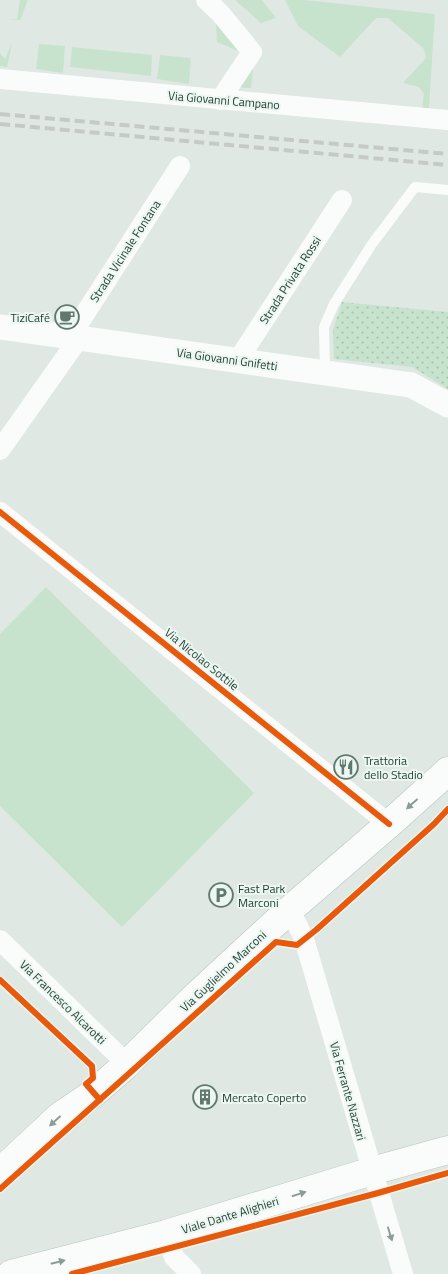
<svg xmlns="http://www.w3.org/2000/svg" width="448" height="1274" font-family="'Titillium Web',sans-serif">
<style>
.green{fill:#c7e3ce}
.park{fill:url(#park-dots)}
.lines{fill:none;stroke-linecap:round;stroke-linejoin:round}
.secondary-casing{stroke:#b9c5bf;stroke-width:29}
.service{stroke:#fafcfb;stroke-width:10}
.minor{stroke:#fafcfb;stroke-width:20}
.tertiary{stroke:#fafcfb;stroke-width:25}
.secondary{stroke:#fafcfb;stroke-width:28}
.rail{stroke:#c5cac8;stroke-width:4;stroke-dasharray:10 5;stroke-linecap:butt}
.cycleway-casing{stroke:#edf7f2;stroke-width:9}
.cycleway{stroke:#e8590c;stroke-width:6}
.oneway{fill:#8c9c96}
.labels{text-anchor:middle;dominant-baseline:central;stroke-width:4;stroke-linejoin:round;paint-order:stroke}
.street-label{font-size:12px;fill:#1d3c32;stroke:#edf7f2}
.poi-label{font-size:12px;fill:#1d3c32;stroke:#edf7f2;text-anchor:start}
</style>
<defs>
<pattern id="park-dots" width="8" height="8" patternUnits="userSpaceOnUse" patternTransform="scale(1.25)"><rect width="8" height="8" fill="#c7e3ce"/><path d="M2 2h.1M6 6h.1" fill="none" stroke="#aac4b1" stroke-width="1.8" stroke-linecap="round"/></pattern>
</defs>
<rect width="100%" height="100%" fill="#e0e8e4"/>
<g class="green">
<path d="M20,0h8l-8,20 -11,-1h8z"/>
<path d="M235,0h27l14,18 -15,5z"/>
<path d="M285,0h20l130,14 -6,94h-7l2,-14 -5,-7 -16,-4 23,-25 -2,-9 -36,-31h-12l-36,39 -42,-31z"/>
<path d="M216,23l25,29 -24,-10z"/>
<path d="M12,43l-5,24 -7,-1v-13l5,6z"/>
<path d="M39,44l26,2 -2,27 -27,-4z"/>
<path d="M72,47l80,8 -1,21 -81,-9z"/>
<path d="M160,55l31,3 -2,26 -32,-5z"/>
<path d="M254,61l-3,27 -17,-1z"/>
<path d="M46,587l208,206 -132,134 -122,-121v-172z"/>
</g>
<path class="park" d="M342,302l106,10v77l-36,-22 -78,-8 -1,-29z"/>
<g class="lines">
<g class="secondary-casing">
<g id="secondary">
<path d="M0,1172l60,-56 34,-23 33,-29 70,-69 90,-83 102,-88 59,-53"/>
<path d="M11,1274l155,-40 206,-63 76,-21"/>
</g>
</g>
<path class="service" d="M325,372l-1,-45 10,-23 38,-60 43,-57 33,3"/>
<g class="minor">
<path d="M206,0l14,13 32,39 -32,48"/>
<path d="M0,79l448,41"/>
<path d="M70,337l110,-171"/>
<path d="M238,360l104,-160"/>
<path d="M0,450l79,-112"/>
<path d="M0,512l389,312"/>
<path d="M287,912l9,10 8,17 99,335"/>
<path d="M0,940l127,124"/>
<path d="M166,1234l8,23 17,17"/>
</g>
<path class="tertiary" d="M0,327l411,58 37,20"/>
<use href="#secondary" class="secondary"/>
<g class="rail">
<path d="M0,114l448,40"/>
<path d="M0,124l448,41"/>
</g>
<g class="cycleway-casing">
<g id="cycleway">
<path d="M0,512l389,312"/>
<path d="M0,980l92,86 1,12 -7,6 14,16"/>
<path d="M0,1189l276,-247 21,3 19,-15 118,-106 14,-15"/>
<path d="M72,1274l306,-81 70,-20"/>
</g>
</g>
<use href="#cycleway" class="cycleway"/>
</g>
<defs><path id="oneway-solid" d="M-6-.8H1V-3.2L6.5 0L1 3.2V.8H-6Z" transform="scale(1.25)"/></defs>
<g class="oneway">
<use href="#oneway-solid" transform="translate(412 804) rotate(138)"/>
<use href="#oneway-solid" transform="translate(55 1121) rotate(138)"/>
<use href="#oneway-solid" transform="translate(299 1194) rotate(-17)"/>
<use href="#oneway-solid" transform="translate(390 1234) rotate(73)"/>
<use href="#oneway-solid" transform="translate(58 1262) rotate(-14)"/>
</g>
<defs>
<g id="cafe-ring" transform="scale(1.25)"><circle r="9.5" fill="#edf7f2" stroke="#617870" stroke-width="1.5"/><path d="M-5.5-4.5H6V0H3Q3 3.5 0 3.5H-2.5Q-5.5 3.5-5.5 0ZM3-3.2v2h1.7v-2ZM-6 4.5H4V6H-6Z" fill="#617870"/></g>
<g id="restaurant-ring" transform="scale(1.25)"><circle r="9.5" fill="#edf7f2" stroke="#617870" stroke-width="1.5"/><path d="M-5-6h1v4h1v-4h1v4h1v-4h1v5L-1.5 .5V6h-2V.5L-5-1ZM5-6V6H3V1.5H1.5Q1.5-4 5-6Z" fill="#617870"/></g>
<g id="parking-ring" transform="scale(1.25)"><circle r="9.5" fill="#edf7f2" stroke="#617870" stroke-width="1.5"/><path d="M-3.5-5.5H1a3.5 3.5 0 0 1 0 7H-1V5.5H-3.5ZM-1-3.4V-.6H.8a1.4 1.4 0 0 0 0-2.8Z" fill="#617870"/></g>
<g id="building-ring" transform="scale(1.25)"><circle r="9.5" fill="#edf7f2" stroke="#617870" stroke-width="1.5"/><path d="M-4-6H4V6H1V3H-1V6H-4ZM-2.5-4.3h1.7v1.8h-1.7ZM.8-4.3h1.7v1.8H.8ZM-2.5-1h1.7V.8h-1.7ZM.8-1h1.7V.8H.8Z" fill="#617870"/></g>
</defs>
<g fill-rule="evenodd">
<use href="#cafe-ring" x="67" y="317"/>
<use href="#restaurant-ring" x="346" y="767"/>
<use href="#parking-ring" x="221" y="895"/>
<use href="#building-ring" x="205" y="1097"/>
</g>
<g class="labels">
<g class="street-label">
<text transform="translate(224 100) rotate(5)">Via Giovanni Campano</text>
<text transform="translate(125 251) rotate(-57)">Strada Vicinale Fontana</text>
<text transform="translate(290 280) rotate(-57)">Strada Privata Rossi</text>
<text transform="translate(227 359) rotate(8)">Via Giovanni Gnifetti</text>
<text transform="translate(202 659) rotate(39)">Via Nicolao Sottile</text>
<text transform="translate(223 971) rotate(-43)">Via Guglielmo Marconi</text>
<text transform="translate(63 1002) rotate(44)">Via Francesco Alcarotti</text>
<text transform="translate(348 1091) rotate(74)">Via Ferrante Nazzari</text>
<text transform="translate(230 1215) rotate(-17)">Viale Dante Alighieri</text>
</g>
<g class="poi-label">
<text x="50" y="317" text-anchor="end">TiziCafé</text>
<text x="364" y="760">Trattoria<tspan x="364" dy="14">dello Stadio</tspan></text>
<text x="238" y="888">Fast Park<tspan x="238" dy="14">Marconi</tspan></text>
<text x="222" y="1097">Mercato Coperto</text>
</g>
</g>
</svg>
